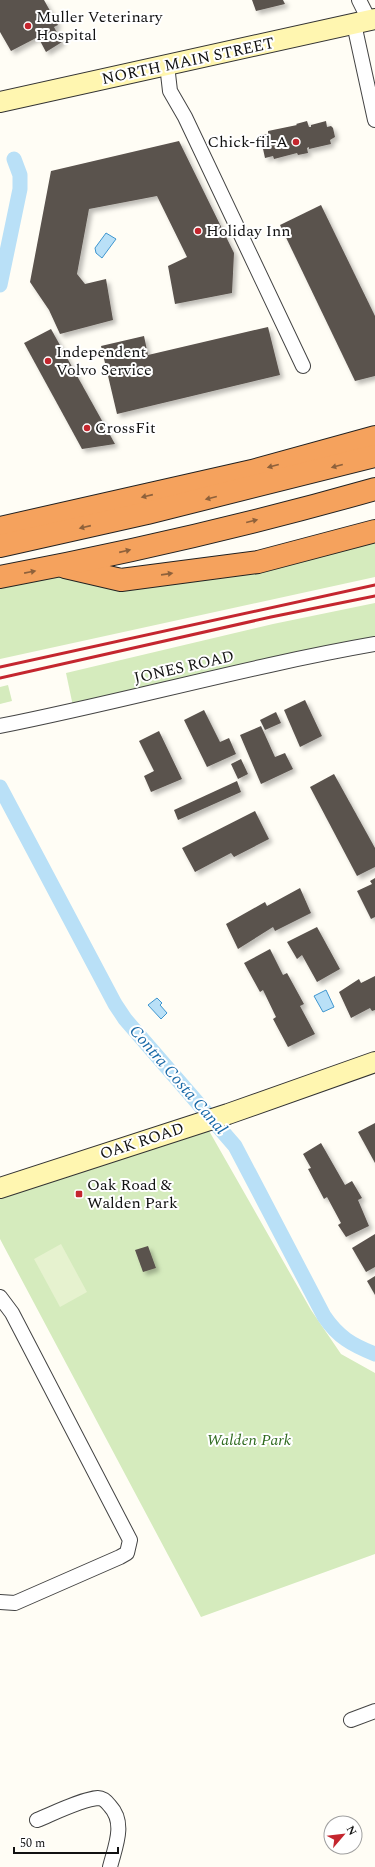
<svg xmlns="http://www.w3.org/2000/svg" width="375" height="1867" font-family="Spectral,serif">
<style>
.green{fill:#d5ebbd}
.pitch{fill:#e6f2cf}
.water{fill:#b9e0f7;stroke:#3f96cf}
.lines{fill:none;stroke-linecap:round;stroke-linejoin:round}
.canal{stroke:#b9e0f7;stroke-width:15}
.building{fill:#5a524d;filter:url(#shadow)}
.street-casing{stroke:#444;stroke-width:16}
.secondary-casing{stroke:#333;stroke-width:22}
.highway-casing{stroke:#222;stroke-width:24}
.street{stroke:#fff;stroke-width:14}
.secondary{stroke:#fff6b0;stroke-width:20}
.highway{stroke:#f5a25d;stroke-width:22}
.rail{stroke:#c4262e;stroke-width:3}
.oneway{fill:#8e613b}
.poi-dot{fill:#c4262e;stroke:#fff;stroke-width:1.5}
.labels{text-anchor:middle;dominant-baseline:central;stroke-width:4;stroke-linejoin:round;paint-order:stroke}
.poi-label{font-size:16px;fill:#111;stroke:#fff;text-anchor:start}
.street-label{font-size:16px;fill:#111;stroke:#fff}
.park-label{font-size:16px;font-style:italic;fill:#2f6b1f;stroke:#fff}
.water-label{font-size:17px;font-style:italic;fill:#1768a6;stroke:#fff}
</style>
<defs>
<filter id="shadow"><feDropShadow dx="3.5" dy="3.5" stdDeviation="2" flood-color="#0004"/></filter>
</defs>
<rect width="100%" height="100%" fill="#fffdf5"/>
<g class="green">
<path d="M375,540v37l-375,82v-82l60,-11 61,14z"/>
<path d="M375,603v41l-301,67 -8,-38 207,-49z"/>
<path d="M8,685l4,16 -12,3v-17z"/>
<path d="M204,1122l107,188 30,44 34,19v181l-174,63 -201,-378v-51z"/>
</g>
<path class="pitch" d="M61,1244l26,48 -27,15 -26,-48z"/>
<g class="water">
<path d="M106,233l10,6 -14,19 -6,-5 -1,-5z"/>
<path d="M326,990l8,17 -11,5 -9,-16z"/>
<path d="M157,998l5,5 -2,2 7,8 -6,6 -13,-14z"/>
</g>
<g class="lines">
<g class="canal">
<path d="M0,285l20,-96v-14l-6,-16"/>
<path d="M0,787l115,217 10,15 110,127 89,170c14,21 28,29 51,38"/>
</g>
</g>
<g class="building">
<path d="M0,0h44l14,25 -4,2 8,15 -16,10 -8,-15 -27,14 -11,-19z"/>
<path d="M252,0h31l2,4 -29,7z"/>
<path d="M307,121l2,6h2v-2l15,-4 1,6 4,-1 2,2 2,9 -5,3 1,4 -22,5v-2l-2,1 1,5 -10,2 -1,-2 -23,6 -1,-3 -8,2 -5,-23 8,-1v-3l29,-6 -1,-1z"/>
<path d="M179,141l55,112 -2,40 -57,11 -7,-38 19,-9 -30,-61 -68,13 -12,65 8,10 21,-5 7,41 -53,14 -11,-24 -19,-28 21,-111z"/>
<path d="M321,205l54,111v60l-20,5 -75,-156z"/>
<path d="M268,327l12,48 -163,39 -16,-68 43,-10 4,19z"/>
<path d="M51,329l64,115 -33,5 -58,-106z"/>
<path d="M305,700l17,36 -22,11 -16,-37z"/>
<path d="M204,710l16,32 9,-4 7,16 -29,13 -23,-47z"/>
<path d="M276,712l5,11 -16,7 -5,-10z"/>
<path d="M261,726l14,31 10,-4 8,16 -32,15 -21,-49z"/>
<path d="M159,731l23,48 -31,13 -7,-16 10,-5 -15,-30z"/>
<path d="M241,759l7,15 -10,5 -7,-15z"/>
<path d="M334,774l41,74v19l-18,9 -47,-89z"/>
<path d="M237,781l4,11 -63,28 -4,-10z"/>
<path d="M255,811l14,28 -35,18 -3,-4 -36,19 -13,-24z"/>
<path d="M375,878v39l-4,2 -14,-28 15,-7 -2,-3z"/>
<path d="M300,888l11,25 -36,18 -2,-4 -35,22 -12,-25 39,-22 2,4z"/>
<path d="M317,927l23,42 -23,13 -15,-27 -5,4 -10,-17z"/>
<path d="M270,949l13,26 4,-2 17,31 -4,2 15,28 -27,13 -15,-28 3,-2 -13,-27 -3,2 -16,-29z"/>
<path d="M375,976v34l-3,1 -2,-3 -19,10 -12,-26 20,-13 2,4z"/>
<path d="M375,1123v40l-17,-31z"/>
<path d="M321,1143l24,42 7,-4 10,17 -4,2 11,26 -23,11 -8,-12 3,-2 -14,-26 -3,2 -16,-30 3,-1 -8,-14z"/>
<path d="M375,1234v33l-9,5 -14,-24z"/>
<path d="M148,1246l8,22 -13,4 -8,-22z"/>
<path d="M375,1276v19l-8,-14z"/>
</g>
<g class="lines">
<g class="street-casing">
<g id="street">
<path d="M359,0l10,20"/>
<path d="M354,24l21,96"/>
<path d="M167,65l3,26 15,26 118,249"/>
<path d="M0,726c126,-25 249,-60 375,-82"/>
<path d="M0,1297l12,16 118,227 -3,13 -7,4 -105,46 -15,-1"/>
<path d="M351,1720l24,-9"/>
<path d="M37,1820c15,-6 45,-21 61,-22 5,0 9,4 12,8 16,17 5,41 0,61"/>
</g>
</g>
<g class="secondary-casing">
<g id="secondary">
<path d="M0,102l375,-83"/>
<path d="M0,1188l228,-74 147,-52"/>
</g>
</g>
<g class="highway-casing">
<g id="highway">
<path d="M0,528l252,-57 123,-34"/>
<path d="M0,546l147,-33 228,-57"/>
<path d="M65,567l56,13 137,-18 117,-31"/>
<path d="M0,577c126,-24 252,-53 375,-88"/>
</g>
</g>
<use href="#street" class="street"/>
<use href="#secondary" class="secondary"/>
<use href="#highway" class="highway"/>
<g class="rail">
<path d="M0,667l375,-82"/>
<path d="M0,678l271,-61 104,-21"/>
</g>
</g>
<defs><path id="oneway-solid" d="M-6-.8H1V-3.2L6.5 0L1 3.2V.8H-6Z"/></defs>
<g class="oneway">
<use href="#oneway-solid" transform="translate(273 466) rotate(165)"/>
<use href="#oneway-solid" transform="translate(337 466) rotate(165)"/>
<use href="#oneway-solid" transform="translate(147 496) rotate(167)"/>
<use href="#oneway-solid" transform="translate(211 498) rotate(166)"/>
<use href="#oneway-solid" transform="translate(252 521) rotate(-14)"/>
<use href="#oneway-solid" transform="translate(85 527) rotate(167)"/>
<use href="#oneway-solid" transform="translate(125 551) rotate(-13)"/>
<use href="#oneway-solid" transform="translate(30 572) rotate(-11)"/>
<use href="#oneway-solid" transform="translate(167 574) rotate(-8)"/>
</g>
<g class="poi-dot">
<circle cx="28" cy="26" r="4"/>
<circle cx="296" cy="142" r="4"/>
<circle cx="198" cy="231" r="4"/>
<circle cx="48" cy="361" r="4"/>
<circle cx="87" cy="428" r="4"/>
<rect x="75" y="1190" width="8" height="8" rx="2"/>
</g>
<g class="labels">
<g class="poi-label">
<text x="36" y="17">Muller Veterinary<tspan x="36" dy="18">Hospital</tspan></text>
<text x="288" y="142" text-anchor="end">Chick-fil-A</text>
<text x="206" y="231">Holiday Inn</text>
<text x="56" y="352">Independent<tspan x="56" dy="18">Volvo Service</tspan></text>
<text x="95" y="428">CrossFit</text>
<text x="87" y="1185">Oak Road &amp;<tspan x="87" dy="18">Walden Park</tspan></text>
</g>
<g class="street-label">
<text transform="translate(188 61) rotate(-12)">NORTH MAIN STREET</text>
<text transform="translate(184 667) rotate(-13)">JONES ROAD</text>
<text transform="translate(142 1141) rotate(-18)">OAK ROAD</text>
</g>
<g class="park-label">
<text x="249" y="1440">Walden Park</text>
</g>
<g class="water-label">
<text transform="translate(178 1080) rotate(49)">Contra Costa Canal</text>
</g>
</g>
<g transform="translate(343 1835) rotate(62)"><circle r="19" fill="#ffffff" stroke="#a0a0a0"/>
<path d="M0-3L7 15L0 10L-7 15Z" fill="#c4262e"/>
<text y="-6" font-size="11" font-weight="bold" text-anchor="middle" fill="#111111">N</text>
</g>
<path d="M14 1847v6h104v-6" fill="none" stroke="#111111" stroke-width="2"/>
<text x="20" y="1847" font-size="12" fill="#111111" stroke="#ffffff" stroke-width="3" paint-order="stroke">50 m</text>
</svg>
